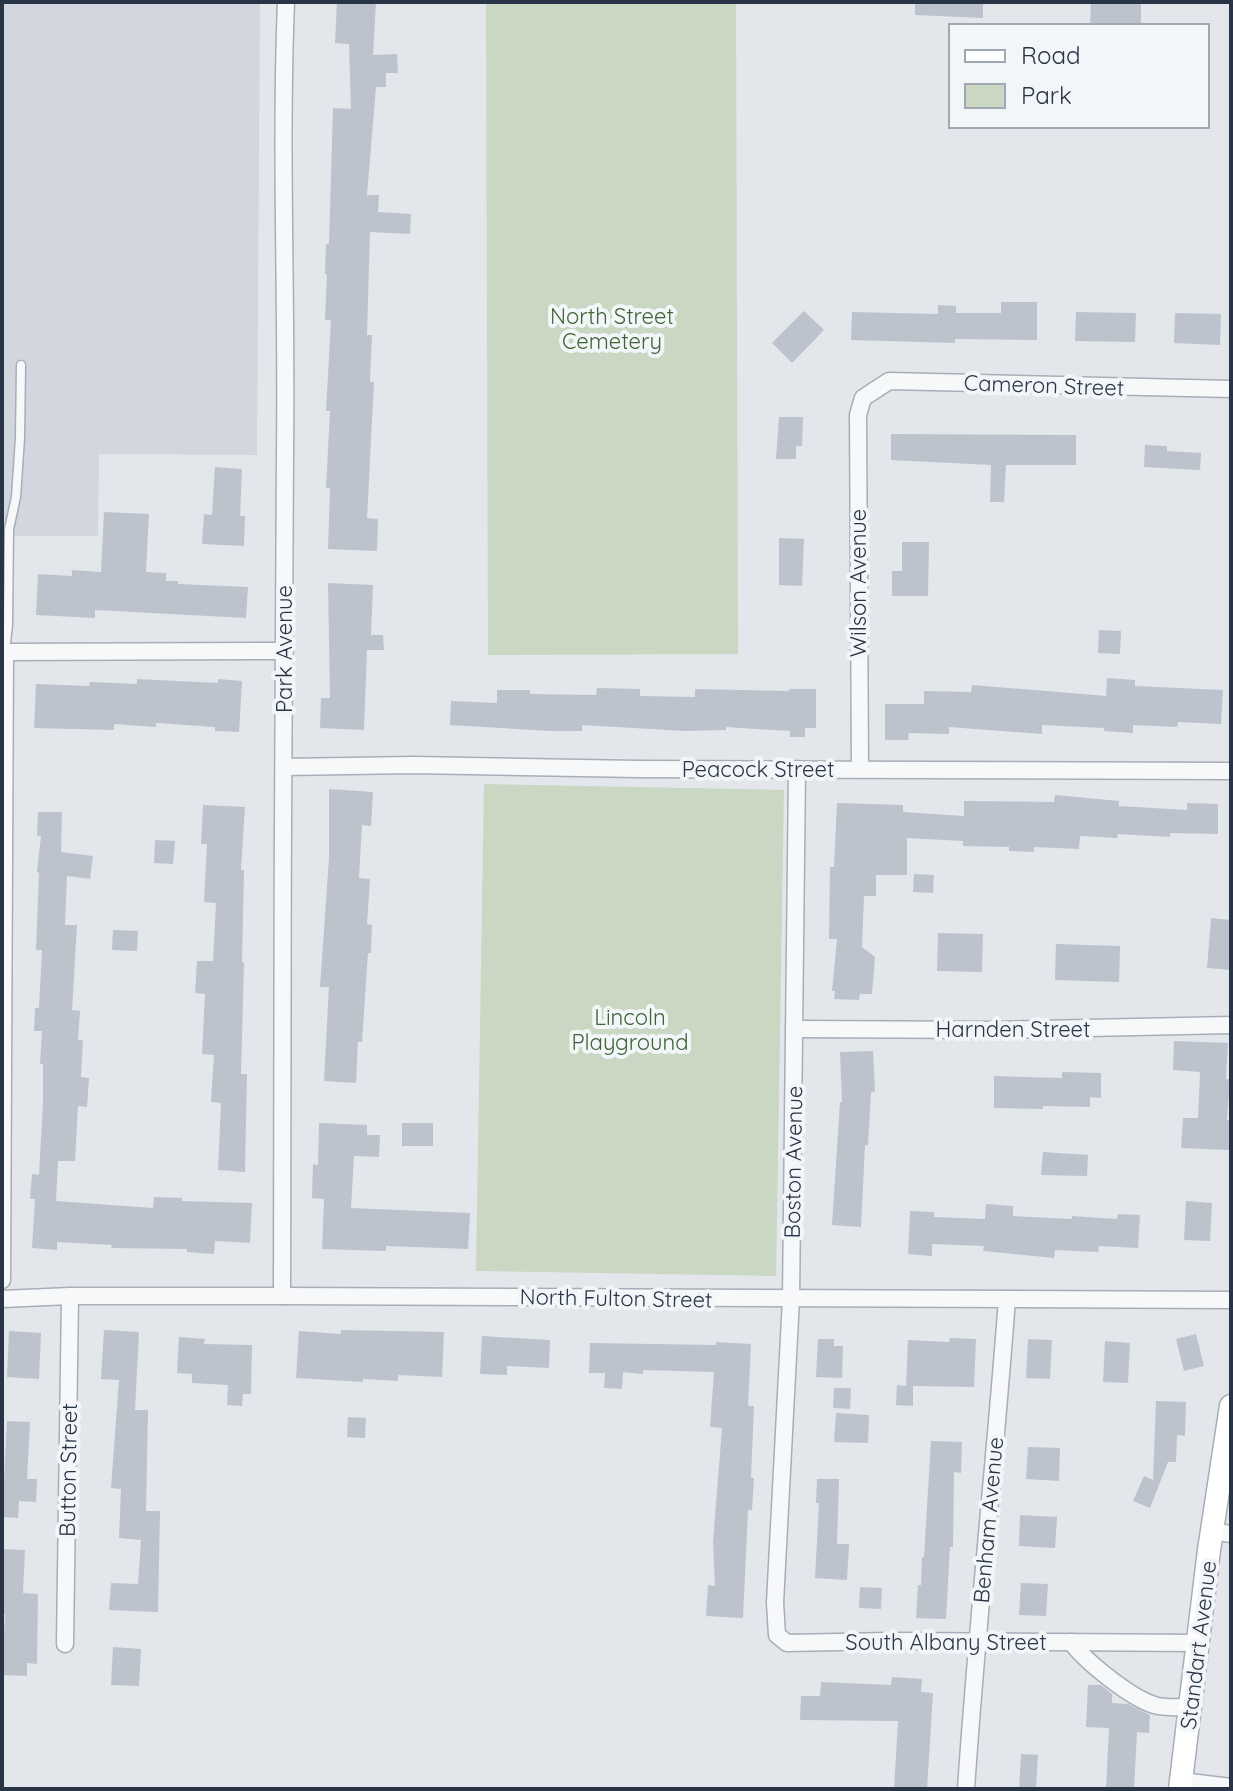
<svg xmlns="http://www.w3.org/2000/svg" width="1233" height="1791" font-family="Quicksand,sans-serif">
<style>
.built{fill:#d1d6df}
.green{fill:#c9d7c3}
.building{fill:#bcc3cd}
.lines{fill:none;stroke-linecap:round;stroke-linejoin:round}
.lane-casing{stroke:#a7aeb7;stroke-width:11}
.street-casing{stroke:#a7aeb7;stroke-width:19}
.secondary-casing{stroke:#a7aeb7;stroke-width:25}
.lane{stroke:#f6f8fa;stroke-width:8}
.street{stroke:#f6f8fa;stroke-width:16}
.secondary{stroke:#fff;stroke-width:22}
.labels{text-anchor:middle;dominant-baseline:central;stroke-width:8;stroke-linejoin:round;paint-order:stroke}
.park-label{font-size:22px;fill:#3e6435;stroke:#f3f6f9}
.street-label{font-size:22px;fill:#293447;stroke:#f3f6f9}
</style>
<rect width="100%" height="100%" fill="#e3e7ec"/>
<path class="built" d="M2,2h258l-3,453 -158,-1 -1,82h-87l-1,99h-8z"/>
<g class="green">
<path d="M486,2h250l2,652 -250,1z"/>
<path d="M484,784l300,6 -8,486 -300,-5z"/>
</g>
<g class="building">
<path d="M337,2h39l-3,53 24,-1 1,19h-12v14h-10l-9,108h12l-1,17 33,2 -1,20 -40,-2 -3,103h5l-2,47h4l-7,136 11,1 -1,32 -49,-2 2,-61h-4l4,-77h-4l5,-91h-6l2,-46h-2l1,-30h3l4,-136 18,1 -2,-65 -14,-1z"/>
<path d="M915,2h68v16l-68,-3z"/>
<path d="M1091,2h50v24h-51z"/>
<path d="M1001,302h36v38l-82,-1v4l-104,-3 1,-28 86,2v-9l18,1v7h45z"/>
<path d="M804,311l20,19 -32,33 -20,-20z"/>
<path d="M1076,312l60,1 -1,29 -60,-1z"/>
<path d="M1175,313l46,1 -1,31 -46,-2z"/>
<path d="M779,417h24l-1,29h-6v13h-20z"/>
<path d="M891,434l185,1v30h-70l-2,37h-14l1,-37 -100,-5z"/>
<path d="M1145,445l22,1v5l34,2 -1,17 -56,-3z"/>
<path d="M215,467l27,2 -2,47h5l-1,30 -42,-2 2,-30 8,1z"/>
<path d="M104,512l45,2 -3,58 20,1v8h12v3l70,3 -2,31 -151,-8v8l-59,-3 2,-41 34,2v-6l29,2z"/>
<path d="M779,538l25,1 -2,47 -23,-1z"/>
<path d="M902,542h27l-1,54h-36v-25h10z"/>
<path d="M328,583l45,2 -2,50h12l1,15h-17l-3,80 -44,-2 1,-30h9z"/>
<path d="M1099,630l22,1 -1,23 -22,-1z"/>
<path d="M1107,678l28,2v6l88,4 -2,34 -43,-2 -1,5 -44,-2v8l-29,-2v-3l-62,-3v9l-93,-7v7l-40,-1 -1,7h-23v-36h39v-13l47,1 1,-7 134,11z"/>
<path d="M137,679l81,4v-4l24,2 -3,51 -24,-1v-4l-59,-4v4l-42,-3v6l-80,-2 2,-44 53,2 1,-4 47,2z"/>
<path d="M597,688l43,1v7l55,1v-8l94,2v-2h27v39h-11v9h-15v-6l-64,-4v3l-41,1 -103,-6v6h-32l-100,-6 1,-24 46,2v-13h33v4l66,1z"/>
<path d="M329,789l44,3 -2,34 -9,-1 -3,53 11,1 -3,45 5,1 -1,28h-3l-6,89h-4l-2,41 -32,-2 5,-94h-9l9,-129z"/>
<path d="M1055,795l64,6v5l68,4v-7l31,1v30l-48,-1v4l-52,-3 -1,4 -37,-2 -1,13 -45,-2v5l-25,-1v-4l-46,-1v-5l-56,-3v37h-31v21h-12l-2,51 13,10 -3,37h-12l-1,6 -25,-1 1,-8h-3l5,-52h-8l1,-72h4l3,-64 66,2v7l61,4v-15l90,1z"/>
<path d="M203,805l42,2 -4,63h3l-2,92 2,1 -3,111h6l-2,98 -27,-2 3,-67 -10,-1 3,-47 -12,-1 3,-60 -10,-1 2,-32h16l3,-58 -12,-1 3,-58h-6z"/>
<path d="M38,812h24l-1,40 32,4 -3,23 -23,-3 -2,49h12l-5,85 8,1 -2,29h5l-2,37 8,1 -2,29 -9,-1 -3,55h-17l-2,40 97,7 1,-11 28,1v3l70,2 -2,40 -35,-2 -1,13 -27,-2v-3l-76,-1 1,-3 -55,-3v8l-25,-2 3,-49h-5l2,-25 7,1 4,-71v-40h-3l2,-33h-8l1,-23h4l3,-58h-6l3,-77 -2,-1 4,-36h-4z"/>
<path d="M155,840l20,1 -2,23 -19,-1z"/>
<path d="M914,874l20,1 -1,18 -20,-1z"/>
<path d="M1211,918l20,2v50l-24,-2z"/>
<path d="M113,930l25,1 -1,20 -25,-1z"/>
<path d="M938,933l45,1 -1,38 -45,-1z"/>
<path d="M1056,944l64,2 -1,36 -64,-2z"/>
<path d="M1174,1041l54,2 -2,36h4l-3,41h4l-2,30 -48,-2 2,-30h15l2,-46 -27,-2z"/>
<path d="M873,1051l2,41h-4l-3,53h-3l-4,82 -29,-2 8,-123h2l-2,-50z"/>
<path d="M1062,1072l39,1v25l-11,-1v10l-47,-1v3l-49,-1v-32l68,2z"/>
<path d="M319,1123l48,2v10h13l-1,22 -25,-1 -3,52 119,5 -2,36 -82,-3v5l-64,-2 2,-50 -12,-1 1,-34 5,1z"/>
<rect x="402" y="1123" width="31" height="23"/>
<path d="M1043,1152l45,3 -1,21 -46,-1z"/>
<path d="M1186,1201l26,2 -2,38 -26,-1z"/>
<path d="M986,1204l27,2v10l59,3v-3l45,3 1,-5 22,1 -2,33 -39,-2 -1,6 -43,-2 -1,8 -71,-7 1,-5 -52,-2v12l-24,-2 2,-43 24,1v5l51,2z"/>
<path d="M104,1330l35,2 -4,78h13l-2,101h14l-2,101 -49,-2 2,-27 27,1 3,-44 -22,-2 2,-49 -10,-1 8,-108 -18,-1z"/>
<path d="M341,1330l103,2 -2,45 -44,-2v6l-35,-2v3l-67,-4 3,-47 42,3z"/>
<path d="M9,1331l32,2 -2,46 -32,-2z"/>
<path d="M1196,1334l8,32 -20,5 -8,-32z"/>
<path d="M482,1336l68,4 -1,28 -42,-2v9l-27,-1z"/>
<path d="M179,1337l26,2 -1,5 48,1 -1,49h-8l-1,12 -15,-1 1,-20 -36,-2v-9l-15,-1z"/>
<path d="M950,1338l26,1 -2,48 -61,-1v20l-17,-1 1,-20 9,1 2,-46 41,2z"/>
<path d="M818,1339h16v7h9l-1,32 -26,-1z"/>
<path d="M1028,1339l24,1 -2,39 -24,-1z"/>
<path d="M1105,1341l25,2 -2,40 -25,-1z"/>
<path d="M716,1342l35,2 -3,62h6l-3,72h3l-2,32h-4l-5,108 -37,-2 2,-31 7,1 -2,-44 9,-114 -12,-1 4,-55 -71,-2v4l-20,-2 -1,17 -18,-1 1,-15h-16l1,-30 126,2z"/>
<path d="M834,1388h17l-1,21 -17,-1z"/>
<path d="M1156,1401l30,1 -1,34 -8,-1 -1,27h-8l-18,46 -17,-7 11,-25 9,4z"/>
<path d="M836,1413l33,2 -1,28 -34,-1z"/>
<path d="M348,1417l18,1 -1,20 -18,-1z"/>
<path d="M7,1421l23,1 -3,57h10l-1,23 -17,-1 -1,17 -16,-1z"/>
<path d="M931,1441l31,1 -1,31 -7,-1 -1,75h-3l-4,72 -30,-1 2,-33h3l1,-28h2z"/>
<path d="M1028,1447l32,1 -1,33 -33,-2z"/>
<path d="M817,1479h22l-2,65h12l-2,36 -32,-2 4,-75h-3z"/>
<path d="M1020,1515l37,2 -2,31 -36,-2z"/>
<path d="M2,1549l23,1 -2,43 15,1 -1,70 -10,-1v13l-25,-1 3,-61h-3z"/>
<path d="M1021,1583l27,1 -2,32 -27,-1z"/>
<path d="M860,1587l22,1 -1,21 -22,-1z"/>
<path d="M113,1647l28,2 -2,37 -28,-1z"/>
<path d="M892,1677l30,2 -1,13 12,1 -6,96h-33l4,-68 -98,-1 1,-24h19l1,-14 70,3z"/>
<path d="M1088,1685h13l11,9v9l16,1 22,11 -1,18 -12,-1 -3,57h-28l3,-61 -23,-1z"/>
<path d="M1021,1754l17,1 -2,34h-17z"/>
</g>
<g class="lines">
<g class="lane-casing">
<path id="lane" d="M5,651l3,-26 1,-96 7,-32 4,-59 1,-73"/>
</g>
<g class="street-casing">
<g id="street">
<path d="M2,652l283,-1"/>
<path d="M284,767l129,-2 225,4 593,2"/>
<path d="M797,769l-6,530 -16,304 2,32 10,8 102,-2 309,2"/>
<path d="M860,769l-2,-354 5,-17 26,-17 342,8"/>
<path d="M794,1029l203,1 234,-5"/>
<path d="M2,1280l3,-628"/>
<path d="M282,1296c0,-282 1,-563 3,-845 2,-150 -5,-300 1,-449"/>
<path d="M2,1299l68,-3h212l949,4"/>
<path d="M1212,1531l19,3"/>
<path d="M1071,1642c15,20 63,59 87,64 10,2 22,1 32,1"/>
<path d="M65,1644l5,-348"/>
<path d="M1181,1781l50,6"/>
<path d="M966,1789c11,-164 29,-327 41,-490"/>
</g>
</g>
<g class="secondary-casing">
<path id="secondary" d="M1180,1789l29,-239 22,-144"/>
</g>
<use href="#lane" class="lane"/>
<use href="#street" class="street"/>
<use href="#secondary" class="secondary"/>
</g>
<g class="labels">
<g class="park-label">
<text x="612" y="316">North Street<tspan x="612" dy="25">Cemetery</tspan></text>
<text x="630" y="1017">Lincoln<tspan x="630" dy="25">Playground</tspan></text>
</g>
<g class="street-label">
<text transform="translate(1044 385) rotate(2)">Cameron Street</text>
<text transform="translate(858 583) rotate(-90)">Wilson Avenue</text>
<text transform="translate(284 649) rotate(-90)">Park Avenue</text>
<text x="758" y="769">Peacock Street</text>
<text x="1013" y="1029">Harnden Street</text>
<text transform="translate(793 1162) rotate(-89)">Boston Avenue</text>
<text transform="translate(616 1298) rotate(1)">North Fulton Street</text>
<text transform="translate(68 1470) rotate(-89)">Button Street</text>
<text transform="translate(988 1520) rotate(-85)">Benham Avenue</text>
<text x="946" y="1642">South Albany Street</text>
<text transform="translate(1198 1645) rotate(-83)">Standart Avenue</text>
</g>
</g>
<rect width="1233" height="1791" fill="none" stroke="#293447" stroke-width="8"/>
<rect x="949" y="24" width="260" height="104" fill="#f3f6f9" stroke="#a2a8b2" stroke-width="2"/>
<rect x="965" y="50" width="40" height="12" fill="#ffffff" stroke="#a2a8b2" stroke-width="2"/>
<text x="1021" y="64" font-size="24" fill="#293447">Road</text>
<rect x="965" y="84" width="40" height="24" fill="#c9d7c3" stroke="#a2a8b2" stroke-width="2"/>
<text x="1021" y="104" font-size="24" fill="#293447">Park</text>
</svg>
